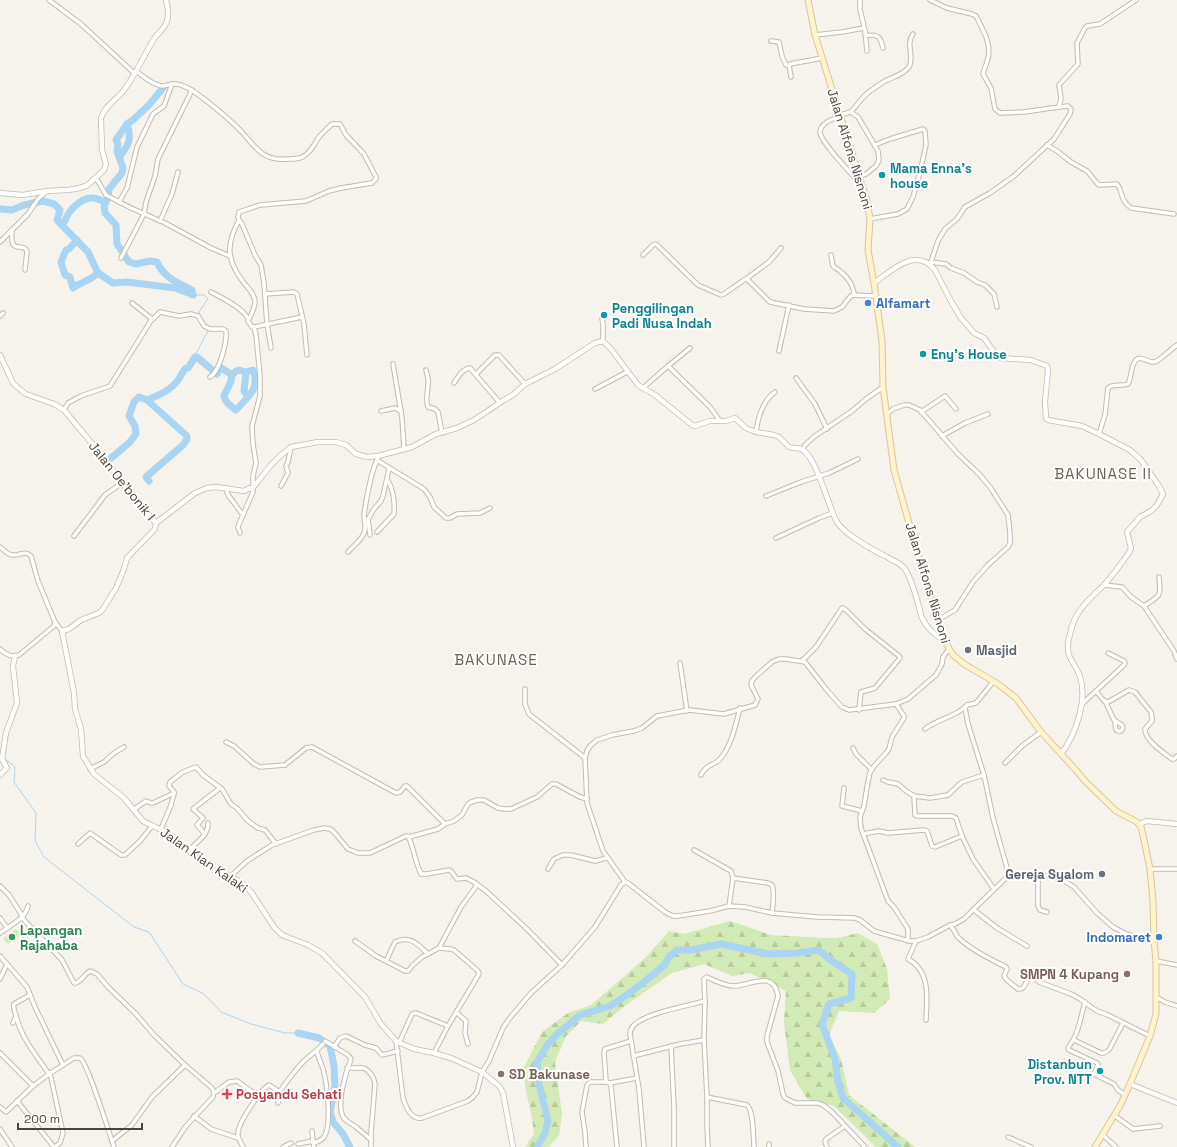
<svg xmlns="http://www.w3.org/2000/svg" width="1177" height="1147" font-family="'Space Grotesk',sans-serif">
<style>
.forest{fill:url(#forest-firs)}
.pitch{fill:#d2eab5}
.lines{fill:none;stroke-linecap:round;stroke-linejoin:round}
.stream{stroke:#a9d4f2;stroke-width:1}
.river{stroke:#a9d4f2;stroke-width:7}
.minor-casing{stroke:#c2bbae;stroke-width:5.5}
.tertiary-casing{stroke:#c2bbae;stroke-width:6}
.secondary-casing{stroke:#d6c79b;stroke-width:7}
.minor{stroke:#fff;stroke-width:3.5}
.tertiary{stroke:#fff;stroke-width:4.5}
.secondary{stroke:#fff3cd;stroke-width:5}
.culture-dot{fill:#0f9aa8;stroke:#fff;stroke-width:1.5}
.shop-dot{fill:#3f7fe0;stroke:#fff;stroke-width:1.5}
.worship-dot{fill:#6b7280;stroke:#fff;stroke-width:1.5}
.leisure-dot{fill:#2e9e5b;stroke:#fff;stroke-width:1.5}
.education-dot{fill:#8d6e63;stroke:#fff;stroke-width:1.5}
.health-dot{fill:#e0444e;stroke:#fff;stroke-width:1.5}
.labels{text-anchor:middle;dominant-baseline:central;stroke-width:4;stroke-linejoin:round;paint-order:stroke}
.street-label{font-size:13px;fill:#4b4439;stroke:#fff}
.culture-label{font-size:13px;font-weight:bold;fill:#0d838f;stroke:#fff;text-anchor:start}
.shop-label{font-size:13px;font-weight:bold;fill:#366cbe;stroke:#fff;text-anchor:start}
.worship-label{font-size:13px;font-weight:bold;fill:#5b616d;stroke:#fff;text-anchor:start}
.leisure-label{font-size:13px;font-weight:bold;fill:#27864d;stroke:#fff;text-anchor:start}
.education-label{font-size:13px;font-weight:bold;fill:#785e54;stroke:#fff;text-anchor:end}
.health-label{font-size:13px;font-weight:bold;fill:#be3a42;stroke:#fff;text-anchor:start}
.quarter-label{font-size:15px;letter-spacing:1px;fill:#6e6250;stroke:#fff}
</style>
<defs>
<pattern id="forest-firs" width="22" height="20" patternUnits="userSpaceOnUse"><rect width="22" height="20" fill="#d2eab5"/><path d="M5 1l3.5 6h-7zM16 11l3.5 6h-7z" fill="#b6ca9c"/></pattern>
</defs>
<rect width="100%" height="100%" fill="#f6f3ec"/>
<path class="forest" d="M730,921l41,14 55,3h11l21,-5 19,11 10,25 3,30 -16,14 -35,-2 -10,24 12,24 8,36 66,52h-39l-42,-41 -27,-7 -17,-29 -6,-48 2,-31 -36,-18 -18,3 -28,-12 -32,9 -46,32 -23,19 -22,-3 -15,15 -11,26 7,52 -3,22 -11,11h-23l9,-13 -2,-16 -6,-27 -3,-22 19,-37 26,-19 23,-8 27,-23 28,-25 23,-26 15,3z"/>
<path class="pitch" d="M16,929l5,6 -13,9 -5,-5z"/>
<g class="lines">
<g class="stream">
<path d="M193,295h11l4,4 -9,13v3"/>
<path d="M193,359l16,-30"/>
<path d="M4,758l11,9 -1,15 22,31 -1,28 9,16 90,70 15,5 34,52 21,10 17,18 30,12 34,9h13"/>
</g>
<g class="river">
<path d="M163,88l-14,17 -16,15 -6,4 -11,16 2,4 -1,7 6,17 -1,5 -13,16 -1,9 -4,7 1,8 11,12 1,19 12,18 7,2 14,-3 7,1c7,16 20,20 35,28l1,5"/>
<path d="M119,157c10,-12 13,-17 8,-33"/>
<path d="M0,209l12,1 12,-5 19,-4 11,3 6,6 -3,10 31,32 10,21 15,10 14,-1 48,6 16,6"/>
<path d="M61,224l4,-3c3,-10 16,-24 28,-23 4,0 9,3 13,4"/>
<path d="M77,240l-8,9 -3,1 -5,12 4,13 5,2 3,11c9,-7 17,-7 25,-15"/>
<path d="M246,372l-2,19 4,6 -12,13c-5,-4 -11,-7 -12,-14l7,-15 1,-6 4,-4 3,-1 7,2 7,-2c4,10 3,19 -5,27"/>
<path d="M147,400c13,-5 24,-10 32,-21 2,-4 4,-8 7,-11h2l7,-11h2l20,17 3,-7 12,8"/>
<path d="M110,459l20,-17 6,-8 -1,-8 -6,-10 5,-14 5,-5 8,3 40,36v3l-4,6 -37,32 3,4"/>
<path d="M298,1033l21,5 11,8 4,20 1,20 -5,26 3,10 10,12 7,13"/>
<path d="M537,1147l8,-14 3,-12 -9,-37 -2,-22 11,-18 8,-9 24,-20 30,-9 8,-5 21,-15 22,-18 3,-3 5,-8 8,-7h14l30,-6 47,10 29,-1 22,-3 10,9 23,15 -1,24 -22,6 -7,20 13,35 3,23 5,16 55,49"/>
</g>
<g class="minor-casing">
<g id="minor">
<path d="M49,0l32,24 53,49"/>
<path d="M860,0v9l5,22 2,20"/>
<path d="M930,0l17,8 25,6 4,2c6,12 16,28 12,42 -1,6 -4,10 -5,16l8,14 4,21 5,4 24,-1 35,-5 2,-9 -2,-13 19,-21 -1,-21 8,-15 2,-2 13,-2 36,-24"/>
<path d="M815,35l27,-3 22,-4"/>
<path d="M865,35c13,0 15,0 18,13"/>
<path d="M771,41l8,1 3,14 4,9h3"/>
<path d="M136,71c7,5 16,14 26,15 4,0 7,-2 11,-2 8,-1 16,4 23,9 14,10 27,21 40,33 18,17 23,36 53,33 5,0 11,0 15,-3 7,-4 11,-13 15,-19 4,-5 9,-9 13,-13h8l6,11 18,19 12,23v2l-4,4 -31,5 -12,3 -23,10 -46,4 -21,7 -1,5 1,3c-13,24 -13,40 5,63 4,5 10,10 11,18 0,7 -4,14 -7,20l4,6h2l2,8 4,41v20l-8,30 1,18 3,19 -3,13v16l-14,32 -1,3 2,6"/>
<path d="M791,77l-2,-12 1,-1 32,-6"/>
<path d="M851,112c6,-7 11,-15 19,-21 5,-3 10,-7 15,-10 8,-4 18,-6 24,-14 6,-10 -4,-23 4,-33"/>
<path d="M1047,145l10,6 14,11 16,9 10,12 2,2 18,-1c7,9 2,15 14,24l43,6"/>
<path d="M859,176l7,-2 10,-8 3,-6 -1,-9 -20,-34 -7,-5c-7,1 -12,4 -18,7 -5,2 -12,5 -13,12 -2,9 34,45 41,54"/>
<path d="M96,178l10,17 25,13 34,15 46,25 19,8"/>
<path d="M119,202l8,-14 10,-41 16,-33 11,-8 8,-22"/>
<path d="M870,219l28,-5 9,-5 6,-12 8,-29 5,-23 -1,-14 -2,-2 -33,10 -15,6"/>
<path d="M239,220l3,4 13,31 6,10 3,18 3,41 4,24"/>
<path d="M160,221l12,-27 6,-22"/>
<path d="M12,230c0,4 -1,10 1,14 3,6 10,0 14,7l-2,19"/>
<path d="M0,242l28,-28 10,-15 8,-7"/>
<path d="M643,255l10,-10 3,-1 42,41 23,10 3,-1 20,-14 3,-1 23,23 34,7 30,2 8,-4 7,-9 3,-3 23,1"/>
<path d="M831,255l2,11c2,2 5,3 8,6 7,5 13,15 13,23"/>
<path d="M121,258l23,-44 2,-12 9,-26 3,-17 34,-69"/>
<path d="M930,262l16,2 5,4 13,5 13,9 8,3 9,9 3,13"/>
<path d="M931,262l7,-21 7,-12 12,-10 8,-12 25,-14 24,-17 40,-37 16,-25 1,-5 -3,-3 -9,1"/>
<path d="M746,279l23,-17 12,-14"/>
<path d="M211,292c9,5 35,17 37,28"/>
<path d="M265,294l29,-2 3,2 7,30 3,31"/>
<path d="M132,303l20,16"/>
<path d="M0,316l3,-3"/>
<path d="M602,319l1,5v17"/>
<path d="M254,327l48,-10"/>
<path d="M779,351l10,-46"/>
<path d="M393,364l9,54 2,31"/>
<path d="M668,366l22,-18"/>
<path d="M426,370c1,5 3,9 2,14 0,8 -3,15 0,23l7,2 3,3 4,21"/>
<path d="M476,374l19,-19h4l26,29"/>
<path d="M796,378l19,26 12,25"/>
<path d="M454,383c4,-6 8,-14 16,-15l30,35"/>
<path d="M643,388l25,-22 42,41 10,14"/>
<path d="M595,389l32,-17"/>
<path d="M64,410l4,-7 13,-7 29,-10 42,-67h1l7,-7 19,4 12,-2 7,2 6,10 6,3h13l3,2c1,11 -6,40 -16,46"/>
<path d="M381,411l14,-3 6,3"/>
<path d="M921,412l24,-16 11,13"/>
<path d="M887,414l6,-5 11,-4h5l11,5 38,44 21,20 11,13 18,28 2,18v10l-2,4 -20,18 -15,17 -18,28 -17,10"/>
<path d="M756,432c2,-15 6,-31 19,-40"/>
<path d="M1099,434l6,-19 3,-27c6,-5 13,-1 20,-4 4,-7 2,-18 8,-24 5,-5 12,3 18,2 6,-1 17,-13 23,-17"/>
<path d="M942,436l23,-13 23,-9"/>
<path d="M803,449l2,-4 10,-9 37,-25 14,-12 17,-12"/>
<path d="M378,456l-1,4 3,2 44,27 6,8 4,10 12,11h4l7,-4 23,-1 10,-5"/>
<path d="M281,486l7,-13 -2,-7 2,-4 3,-15"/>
<path d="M226,488l2,7 15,20"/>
<path d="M766,496l35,-14 28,-9 29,-14"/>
<path d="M377,532l17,-18c1,-12 -1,-25 -7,-35"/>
<path d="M370,535l-2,-16 6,-10 7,-8 2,-5 6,-27"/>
<path d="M74,536l31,-41 14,-10h4"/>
<path d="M776,538l43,-20 14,-5"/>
<path d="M0,547c4,3 7,7 12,8 7,1 13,-5 19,1l7,25 17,41 7,9"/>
<path d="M348,552c5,-6 13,-11 16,-19 3,-6 0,-12 0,-18 2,-15 7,-42 13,-55"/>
<path d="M1104,585l18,2 9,10 13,9 30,45 3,8"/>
<path d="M1144,606c17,-11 17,-9 15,-29"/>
<path d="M0,649c6,6 11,8 19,6l35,-29 1,-4"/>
<path d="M802,661l14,-14 26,-39h1l3,2 19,19 34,27 1,2 -25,30 -14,4 -2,18"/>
<path d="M680,663l7,48"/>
<path d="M993,682l-17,21 -9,2 -2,3 3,16 16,51 9,43 14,50v9"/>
<path d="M525,689v15l4,10 56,44"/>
<path d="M1096,691l8,10 4,1 21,-12 6,2 16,20 1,5v4l-7,8c-1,11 19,24 27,30h2l3,-3"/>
<path d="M1105,701l9,19 8,5 1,3 -2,3h-3l-2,-1 -1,-7 1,-2"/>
<path d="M896,704l8,12v2l-12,19 -3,12 -3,4 -11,12 -5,7 -3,15 -3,19 -4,11 1,11 27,73 6,6 14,22v11"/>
<path d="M1082,704l42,-39 1,-2 -1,-2 -16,-8"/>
<path d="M925,729c12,-10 28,-11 40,-22"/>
<path d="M226,742l8,4 20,18 6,3 25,-2 21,-17 6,-1 84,46 4,-1 5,-6h2l38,38"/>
<path d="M853,748l3,6 16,16"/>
<path d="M1005,763l17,-17 19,-14"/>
<path d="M90,769l14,-7 10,-9 10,-6"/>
<path d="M701,775c6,-12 13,-9 19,-16 11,-12 16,-35 20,-51"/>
<path d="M883,780l5,2 10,2 8,7 8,5 16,2 18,-3 14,-13 22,-7"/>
<path d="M844,788l-2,18 20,5"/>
<path d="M914,796l1,19 2,1h35l4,2 6,18 11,23 21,30"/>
<path d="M133,810l13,-9 5,2h2l21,-10"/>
<path d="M161,829l10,-24 3,-11v-2l-5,-6 1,-4 13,-10 13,-5 7,8 19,14 9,15 6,4 11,13 10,7 7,2 11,14"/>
<path d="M205,834l-8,-9 6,-7 -10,-9 27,-21"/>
<path d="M863,834l16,-3 9,2 36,-3 3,1 5,15 3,1 27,-11"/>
<path d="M409,837l29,-8 7,-5 9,-3 8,-6 6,-11 3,-2 7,-2h6l14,8 6,1h7l26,-12 15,-13h4l24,13 7,2"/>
<path d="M78,844l12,-11 31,22h4l16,-15 11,-14"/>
<path d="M694,850l37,21 2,7 -4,28"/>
<path d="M189,851c7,-9 20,-16 19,-28"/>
<path d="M548,869l6,-10 9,-4h8l24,6 12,-3"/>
<path d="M1150,869h27"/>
<path d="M231,876l16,-15 25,-16 42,-15 10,-2 6,1 4,3 14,17 10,4h12l36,-17h2c6,12 7,26 13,38h6l22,-4 2,1 6,8 9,-1 8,4 12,9 41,38 35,36"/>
<path d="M1038,876v30l2,4 7,2"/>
<path d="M733,878l35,5 4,2c3,8 1,19 0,28"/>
<path d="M625,882l-22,-31 -16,-48 -2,-45 2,-7 3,-5 7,-6 15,-5 22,-4 8,-3 15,-12 32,-6 35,4 31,-9 3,-6 -7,-14 1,-4 3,-4 17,-15 7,-3h7l19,3 21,27 16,18 7,3 47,-6 12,-5 28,-24 6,-11 1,-7 6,-8"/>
<path d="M0,886l9,9 14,22"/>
<path d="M974,910l23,18 30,18"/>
<path d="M0,918l7,10"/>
<path d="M22,918l40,42 12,23h2c6,-2 8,-9 14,-12l7,3 11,13 28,27 18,21 31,30 26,22c3,3 3,5 2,10l-27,29 -14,21"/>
<path d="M950,925c3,3 5,7 7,11 10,12 35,24 49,31l1,2 -3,7c3,5 9,9 14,13 8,1 7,-8 12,-13 4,1 6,3 9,6l32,12 9,5 17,12 11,4 42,21"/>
<path d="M0,933c11,-8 25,-14 28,-27"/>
<path d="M355,941l21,15 29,15h3l5,-6 9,-8 17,-9 22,-41 16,-22"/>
<path d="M916,941l-8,18c23,12 19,40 18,61"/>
<path d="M0,956l27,31 8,20 28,58"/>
<path d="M386,961l9,-19c15,-7 23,2 33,12"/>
<path d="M1156,961l21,4"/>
<path d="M0,979l7,-15"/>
<path d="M30,995l-16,9c-1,4 1,8 2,12 6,23 20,39 33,58"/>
<path d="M1156,997l9,5 12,4"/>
<path d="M1085,1002c-5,17 -6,32 -17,46l1,2 28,13 1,2 -4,9 20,10 4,6 7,5"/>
<path d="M456,1012l10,9 -1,12 3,11"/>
<path d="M13,1023l3,-7"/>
<path d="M1074,1040l27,13h3l5,-3 14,-27"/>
<path d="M325,1041l23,14 3,4c-5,13 -15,44 -8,58 3,5 10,7 14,11 5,4 10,8 14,12"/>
<path d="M396,1041l7,57c3,9 8,22 19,20l46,-17 5,-4 4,-5 5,-20 7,-11 14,-33 6,-9 22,-26 31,-28 33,-38 26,-42 4,-3 3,1 37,29 8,4h5l32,-5 19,-5 16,1 27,6 45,4 38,1 5,2 14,11 35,10h7l12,-4 22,-12 5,-1 9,-5 14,-14 29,-28 13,-3 18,2h10l13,3 13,8 23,26 16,14 13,7 28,6"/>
<path d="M399,1043l13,-29 4,-1 32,13"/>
<path d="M671,1046l3,62v39"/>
<path d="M334,1047l6,-9 6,-2 19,9 11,3 6,7 16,-4"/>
<path d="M0,1053l33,33"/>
<path d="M434,1053l14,-27 31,-52 -1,-3 -24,-21 -4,-1 -11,-1"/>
<path d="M633,1056l47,-12 24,-4"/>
<path d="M347,1068h17c7,4 10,9 11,16l-4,49v14"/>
<path d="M50,1073l13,60 -3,10 -5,4"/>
<path d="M610,1083l27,-5"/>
<path d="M214,1093l15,-11 8,-1 21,15"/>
<path d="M707,1097l40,8c7,6 6,32 7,42"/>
<path d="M17,1101l37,46"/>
<path d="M278,1103l1,-12"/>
<path d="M0,1107l6,5 27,-26 16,-12 25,-16h6c8,5 29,75 34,89"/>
<path d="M1114,1115l19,14 27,-3"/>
<path d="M194,1116l17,13 27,9"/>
<path d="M0,1129l12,18"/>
<path d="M312,1131l1,10 1,6"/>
<path d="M1103,1135l13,12"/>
<path d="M1008,1137l23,10"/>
<path d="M112,1141l20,-16 20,-28 33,-32"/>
<path d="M313,1143c4,-1 8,-2 11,-6 8,-11 3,-55 -1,-68 -2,-6 -5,-12 -6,-18"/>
<path d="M298,1144l15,-3"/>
<path d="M243,1147c-2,-5 -6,-9 -5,-14 0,-10 23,-44 31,-48l9,6h2c8,-11 15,-21 24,-30 6,-6 13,-10 19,-17"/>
<path d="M283,1147l8,-4"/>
<path d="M586,1147l-1,-15 -3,-20 5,-27 3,-3h16"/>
<path d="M617,1147l-6,-61 -1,-3 -4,-1 -2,-30 1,-3 26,-8"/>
<path d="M644,1147l-5,-58 -9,-55c0,-4 1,-6 4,-9 12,-12 53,-19 71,-24"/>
<path d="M708,1147l-1,-21v-29l-3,-57 1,-39 -1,-22 3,-2c8,4 18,9 27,9 15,0 40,-17 44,10l-11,40v6l11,29 5,23 2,4 10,5h23l5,2 9,7 33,35"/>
<path d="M769,1147v-3"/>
<path d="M827,1147l-2,-5 1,-3 19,-13"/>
</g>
</g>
<g class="tertiary-casing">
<g id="tertiary">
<path d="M0,193l23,2 24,-4 20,-1 8,-1 11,-3 5,-4 13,-12 2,-6 -4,-14 -1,-32c4,-13 16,-18 23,-28 12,-16 20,-35 30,-51 4,-6 11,-11 13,-18 2,-7 1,-14 -1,-21"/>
<path d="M874,283c17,-12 42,-37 61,-13l17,33 9,15 13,15 10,5 13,18 4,2 30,2 16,6 1,5 -3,31 1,16 2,2 34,6 17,8 31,16 11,10 18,26 4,8 -6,11 -6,6 -11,6 -13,15 4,16c-2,7 -9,14 -13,20 -5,6 -9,12 -14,17 -16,16 -29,25 -34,49 -2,6 -3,16 -1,21 3,8 9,14 11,22 8,23 -5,59 -19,77"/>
<path d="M0,355l13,28 4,4 9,7 28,10 10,6 40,48 19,27 33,38 -1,6 -2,2 -26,27 -3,11 -8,19 -13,21 -4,4 -18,7 -12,9 -7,2 12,62 1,16 6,20 2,27 11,18 30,24 19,23 26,13 46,37 16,5 12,8 8,8 23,35 8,8 26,10 14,8 43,44 16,27 15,17 18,8 20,4 17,5 31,14 18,15 3,6 10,54"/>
<path d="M156,523l39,-30 12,-5 9,-1 28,4 6,-3 2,1 18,-23 10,-10 11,-9 27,-5h18l10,3 10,9 11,3 11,-1 34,-9 24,-13 21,-6 17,-8 30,-20 9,-5 12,-11 30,-15 40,-26 8,-2 8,8 27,36 17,10 37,30 3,1 15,-5h16l9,-3 11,10 10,4 18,3 5,2 10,10c5,2 10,0 14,3 14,9 25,56 34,72 7,12 37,29 50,35 6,4 14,6 18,12 8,12 13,35 17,49 5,10 12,17 22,22"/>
<path d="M0,775l7,-7 -5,-9 4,-26 11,-30 -4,-37 2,-10"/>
<path d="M1140,826l2,-3 5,-2 30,3"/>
<path d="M1130,1084l47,19"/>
</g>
</g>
<g class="secondary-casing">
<path id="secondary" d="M808,0l7,35 52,166 3,18 -2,31 6,33 8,58 1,46 11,83 24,85 26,85 9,15 11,9 34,20 18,14 25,34 34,37 10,12 31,30 21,11 4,5 2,8 7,34 3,32 1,39 2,21v53l-6,22 -20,48 -9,20 -26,43"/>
</g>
<use href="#minor" class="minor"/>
<use href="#tertiary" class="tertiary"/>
<use href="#secondary" class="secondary"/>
</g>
<g class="culture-dot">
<circle cx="882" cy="175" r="4"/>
<circle cx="604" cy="315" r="4"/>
<circle cx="923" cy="354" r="4"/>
<circle cx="1100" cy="1071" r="4"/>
</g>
<g class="shop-dot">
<circle cx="868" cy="303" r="4"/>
<circle cx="1159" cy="937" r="4"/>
</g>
<g class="worship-dot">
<circle cx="968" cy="650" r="4"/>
<circle cx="1102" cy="874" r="4"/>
</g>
<circle class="leisure-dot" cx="12" cy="937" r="4"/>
<g class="education-dot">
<circle cx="1127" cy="974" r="4"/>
<circle cx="501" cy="1074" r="4"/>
</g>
<path class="health-dot" d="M225 1088h4v4h4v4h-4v4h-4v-4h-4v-4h4z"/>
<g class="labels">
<g class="street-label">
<text transform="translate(850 149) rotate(73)">Jalan Alfons Nisnoni</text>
<text transform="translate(122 481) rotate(51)">Jalan Oe'bonik I</text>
<text transform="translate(928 583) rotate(73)">Jalan Alfons Nisnoni</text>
<text transform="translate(204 860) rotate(35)">Jalan Kian Kalaki</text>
</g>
<g class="culture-label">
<text x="890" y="168">Mama Enna's<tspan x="890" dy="15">house</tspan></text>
<text x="612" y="308">Penggilingan<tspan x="612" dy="15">Padi Nusa Indah</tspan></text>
<text x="931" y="354">Eny's House</text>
<text x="1092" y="1064" text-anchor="end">Distanbun<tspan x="1092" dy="15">Prov. NTT</tspan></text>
</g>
<g class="shop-label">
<text x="876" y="303">Alfamart</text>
<text x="1151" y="937" text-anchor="end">Indomaret</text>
</g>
<g class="worship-label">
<text x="976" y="650">Masjid</text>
<text x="1094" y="874" text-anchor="end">Gereja Syalom</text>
</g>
<g class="leisure-label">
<text x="20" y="930">Lapangan<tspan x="20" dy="15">Rajahaba</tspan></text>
</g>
<g class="education-label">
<text x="1119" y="974">SMPN 4 Kupang</text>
<text x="509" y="1074" text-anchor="start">SD Bakunase</text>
</g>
<g class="health-label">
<text x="236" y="1094">Posyandu Sehati</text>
</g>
<g class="quarter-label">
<text x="1103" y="473">BAKUNASE II</text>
<text x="496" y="659">BAKUNASE</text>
</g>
</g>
<path d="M18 1123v6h124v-6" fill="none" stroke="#4b4439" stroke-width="2"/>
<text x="24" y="1123" font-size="12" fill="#4b4439" stroke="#ffffff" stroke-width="3" paint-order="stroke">200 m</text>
</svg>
